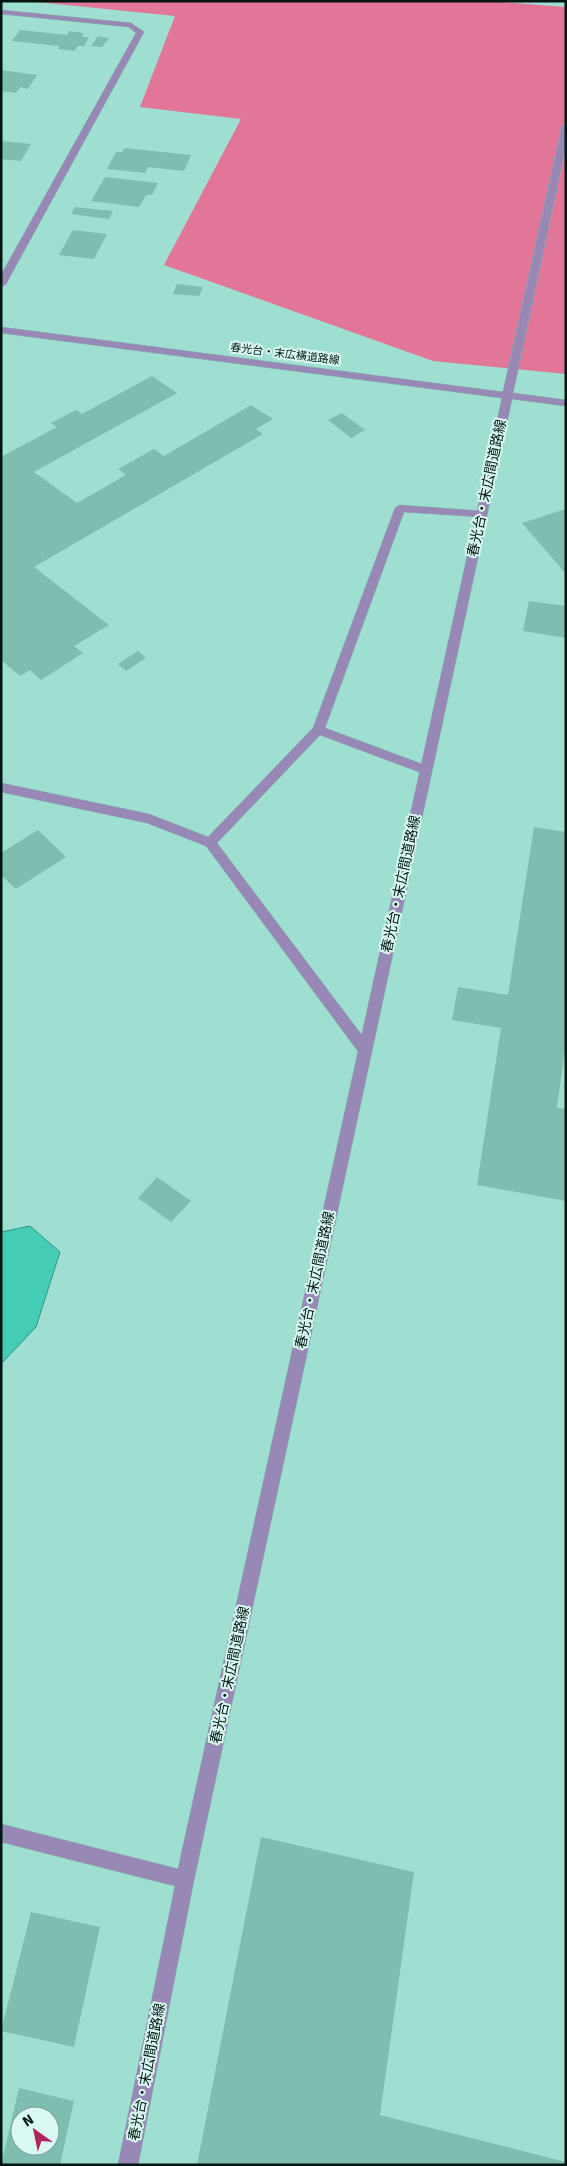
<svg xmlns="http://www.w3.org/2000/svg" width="567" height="2166" font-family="Signika,'Noto Sans JP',sans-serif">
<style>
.green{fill:#e17699}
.water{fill:#45ccb6;stroke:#309585}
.building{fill:#7dbeb1;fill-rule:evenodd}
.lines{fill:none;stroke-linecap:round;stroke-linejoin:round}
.service-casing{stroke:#82bbaf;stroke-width:1}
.minor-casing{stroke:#82bbaf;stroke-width:1}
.service{fill:#9888b5;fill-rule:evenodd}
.minor{fill:#9888b5;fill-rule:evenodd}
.labels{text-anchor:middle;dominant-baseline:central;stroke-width:4;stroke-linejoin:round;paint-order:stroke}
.far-street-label{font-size:11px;fill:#001612;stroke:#d9f8f1}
.street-label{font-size:14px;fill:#001612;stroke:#d9f8f1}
</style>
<rect width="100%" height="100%" fill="#9edfd1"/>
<path class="green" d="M27,1h463l76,6v367l-133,-13 -269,-96 77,-146 -101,-12 35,-91z"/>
<path class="water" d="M30,1226l30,26 -24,75 -35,37v-132z"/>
<g class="building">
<path d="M20,30l47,5 2,-4 15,2 -2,4h7l-5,9h-6l-4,5 -16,-2 1,-3 -47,-5z"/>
<path d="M98,36l11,2 -7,9 -11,-1z"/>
<path d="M1,70l36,5 -9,14 -8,-2 -4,6 -15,-2z"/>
<path d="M1,141l30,3 -10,17 -20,-2z"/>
<path d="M125,148l66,7 -7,16 -36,-4 -3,6 -38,-4 9,-17h6z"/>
<path d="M105,177l53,6 -6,12h-6l-7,12 -48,-6z"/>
<path d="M75,207l38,4 -4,8 -38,-5z"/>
<path d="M73,230l34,4 -13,25 -35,-4z"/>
<path d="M177,284l26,3 -4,9 -26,-2z"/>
<path d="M152,376l25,17 -143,79 43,31 49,-28 -8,-6 36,-20 10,7 87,-51 22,14 -17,10 7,5 -229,133 75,58 -35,21 9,7 -42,27 -11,-10 -10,6 -19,-16v-203l56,-30 -6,-4 25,-13 6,4z"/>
<path d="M342,413l23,17 -14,8 -23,-18z"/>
<path d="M566,509v65l-44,-51z"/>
<path d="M529,601l37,5v32l-43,-7z"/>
<path d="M138,651l8,7 -20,13 -8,-7z"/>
<path d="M534,827l32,5v210l-9,66 9,1v92l-89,-16 24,-157 -49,-8 6,-33 50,8z"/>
<path d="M38,830l28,27 -50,32 -15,-14v-22z"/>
<path d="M157,1177l34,24 -20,21 -33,-24z"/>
<path d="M261,1837l153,35 -34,243 186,47 -1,3h-368z"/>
<path d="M31,1912l69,15 -26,120 -73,-16z"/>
<path d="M19,2088l55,13 -14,64h-59zM20,2116h30v30h-30z"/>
</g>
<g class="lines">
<g class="service-casing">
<path id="service" d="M400,505l81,6 5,3 -5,3 -77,-5 -79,216 105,39 2,3 -6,4 -4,-1 -102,-38 -103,108 153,203 2,4 -2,4h-10l-154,-208 -59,-23 -146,-31v-9l148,31 59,23 105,-109 82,-220z"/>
</g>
<g class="minor-casing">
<g id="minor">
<path d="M1,10l130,13 13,9 -138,252 -5,3v-12l135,-242 -7,-6 -128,-13z"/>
<path d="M566,124v22l-53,247 53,7v6l-54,-7 -318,1481 -56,285h-20l57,-279 -174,-44v-18l177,45 324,-1471 -501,-65v-6l502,65 59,-266z"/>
</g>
</g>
<use href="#service" class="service"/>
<use href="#minor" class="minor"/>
</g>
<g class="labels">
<g class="far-street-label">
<text transform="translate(285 354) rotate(7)">春光台・末広横道路線</text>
</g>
<g class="street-label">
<text transform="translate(487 488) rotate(-78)">春光台・末広間道路線</text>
<text transform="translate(401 884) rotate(-78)">春光台・末広間道路線</text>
<text transform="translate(315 1280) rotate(-78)">春光台・末広間道路線</text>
<text transform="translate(230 1675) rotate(-78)">春光台・末広間道路線</text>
<text transform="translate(147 2072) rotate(-79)">春光台・末広間道路線</text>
</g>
</g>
<rect width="567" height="2166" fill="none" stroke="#001612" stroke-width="5"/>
<g transform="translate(35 2131) rotate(327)"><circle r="24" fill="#d9f8f1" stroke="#829e98"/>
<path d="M0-4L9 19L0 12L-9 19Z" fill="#b02460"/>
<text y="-8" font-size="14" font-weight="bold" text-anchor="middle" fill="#001612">N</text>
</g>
</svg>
